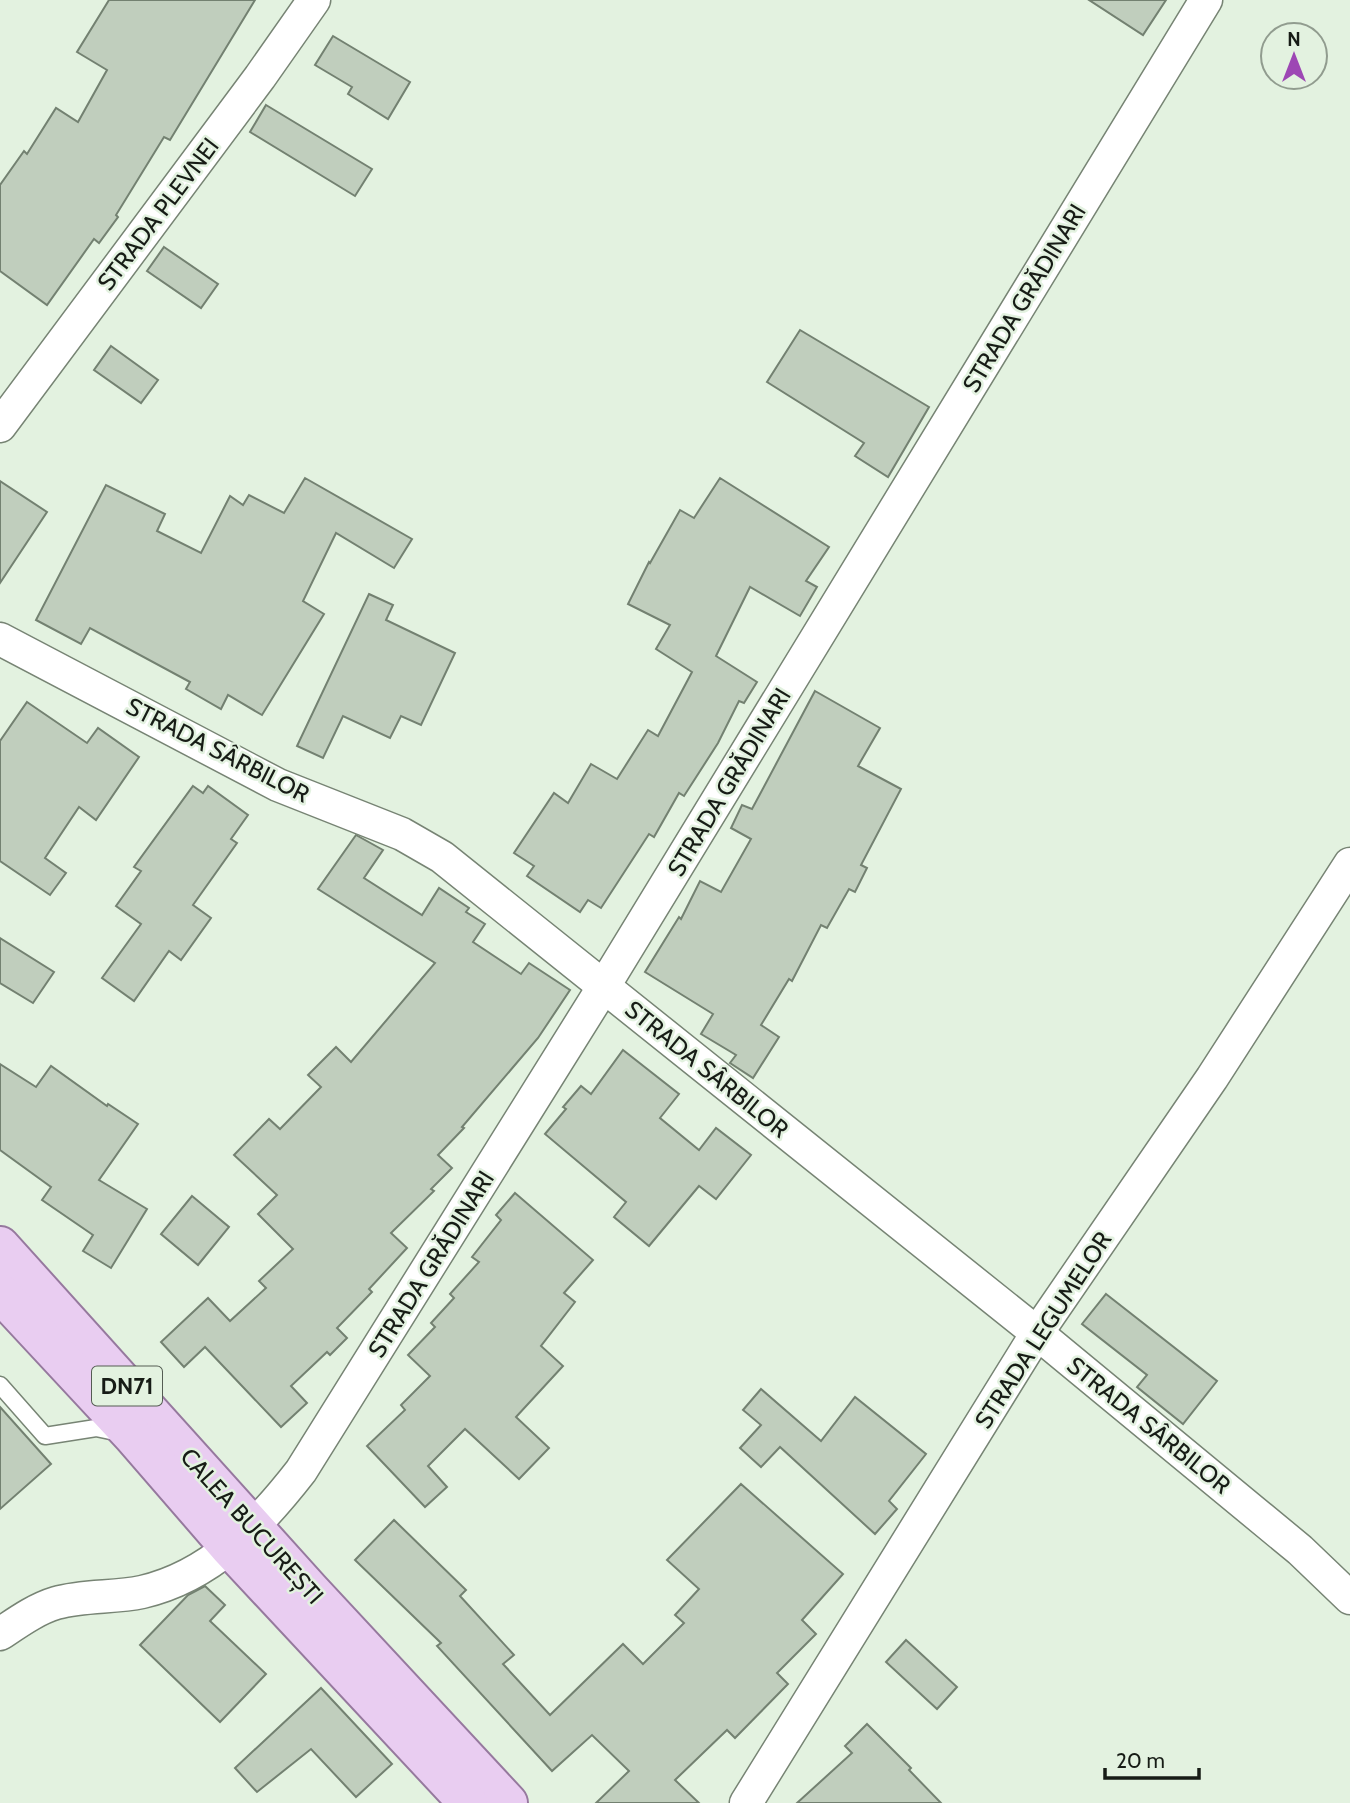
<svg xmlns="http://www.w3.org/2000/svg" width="1350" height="1803" font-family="Cabin,sans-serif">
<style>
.building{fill:#c0cebd;stroke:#738171;stroke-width:2}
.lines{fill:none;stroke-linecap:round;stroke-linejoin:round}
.lane-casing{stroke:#778474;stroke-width:19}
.street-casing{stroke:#778474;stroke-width:35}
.primary-casing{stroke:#96799e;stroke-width:42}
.lane{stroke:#fff;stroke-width:16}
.street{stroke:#fff;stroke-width:32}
.primary{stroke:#e9cdf1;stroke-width:38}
.labels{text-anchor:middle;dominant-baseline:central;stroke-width:5;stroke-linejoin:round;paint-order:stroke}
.shield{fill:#e3f2e0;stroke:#545c53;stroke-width:2}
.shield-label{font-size:23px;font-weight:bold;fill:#171c16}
.street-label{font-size:24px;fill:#171c16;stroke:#e3f2e0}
</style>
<rect width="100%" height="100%" fill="#e3f2e0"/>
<g class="building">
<path d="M109,0h146l-85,140 -6,-3 -48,78 2,2 -19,26 -5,-4 -47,66 -47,-34v-86l24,-34 3,3 29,-46 22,14 29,-52 -30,-18z"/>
<path d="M1089,0h77l-23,35z"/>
<path d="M333,36l77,46 -22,37 -40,-25 4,-7 -37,-22z"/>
<path d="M266,105l106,64 -17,27 -105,-64z"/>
<path d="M164,247l54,37 -17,24 -54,-37z"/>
<path d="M800,330l129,77 -41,70 -33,-21 9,-13 -97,-61z"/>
<path d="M111,346l47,34 -17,23 -47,-33z"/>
<path d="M305,478l107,61 -18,29 -58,-35 -33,68 21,13 -62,101 -34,-20 -7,14 -35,-20 4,-7 -100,-54 -9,16 -45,-24 70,-135 59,29 -8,17 44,22 29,-57 13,9 6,-10 35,18z"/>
<path d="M720,478l109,69 -23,34 11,6 -17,29 -50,-29 -34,69 41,26 -13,21 -5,-2 -21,42 -34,53 -5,-3 -25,44 -5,-3 -48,74 -13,-8 -8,12 -53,-36 7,-10 -20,-13 40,-60 14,10 23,-39 26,15 31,-49 10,6 34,-64 -36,-23 14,-24 -42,-21 21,-42 1,1 30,-53 14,8z"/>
<path d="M0,481l47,31 -47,71z"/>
<path d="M369,594l24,11 -7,15 69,33 -34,72 -20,-9 -11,22 -47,-22 -20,42 -26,-12z"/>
<path d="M815,691l65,37 -22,38 43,23 -40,76 6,3 -12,24 -6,-3 -22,39 -6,-3 -29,56 -3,-2 -28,46 18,12 -26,41 -23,-15 6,-8 -35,-21 12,-20 -68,-42 34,-55 2,2 19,-38 21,11 30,-53 -20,-11 11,-23 10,4z"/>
<path d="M27,702l60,41 11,-15 41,29 -43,63 -17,-13 -34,51 21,15 -16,22 -50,-34v-120z"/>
<path d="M193,786l10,7 5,-7 40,29 -17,24 6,4 -44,62 18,13 -30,42 -12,-9 -35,50 -32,-23 39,-54 -25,-18 25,-35 -7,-4z"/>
<path d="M356,835l27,15 -19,28 58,37 17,-27 30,20 -3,4 19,12 -12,18 48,32 8,-11 41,27 -32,48 -76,89 2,1 -26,27 14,13 -21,21 3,2 -43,42 16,15 -38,41 3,3 -35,36 10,10 -17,17 -3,-3 -36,34 16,17 -26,24 -76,-80 -21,20 -23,-25 47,-44 22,23 36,-33 -7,-7 34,-32 -35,-35 19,-19 -43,-40 35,-36 11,10 41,-42 -13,-12 28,-28 15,15 84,-99 -117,-74z"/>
<path d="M0,938l54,34 -21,31 -33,-20z"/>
<path d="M623,1050l56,44 -19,24 39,32 17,-22 35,27 -35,44 -17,-13 -50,60 -35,-29 12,-15 -81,-68 21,-25 -3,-2 18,-21 10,8z"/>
<path d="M0,1064l36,23 15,-21 56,40 1,-2 30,20 -39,56 48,29 -36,59 -28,-17 10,-16 -51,-35 9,-13 -51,-37z"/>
<path d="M515,1193l78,67 -29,33 11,9 -34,44 22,20 -47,51 33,31 -30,31 -54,-50 -37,37 19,21 -22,20 -58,-61 38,-36 -4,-5 29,-29 -22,-21 27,-28 -4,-4 23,-25 -4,-4 29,-32 -7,-5 29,-37 -5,-5z"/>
<path d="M192,1196l37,31 -31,38 -37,-31z"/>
<path d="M1106,1294l111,87 -34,43 -46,-37 10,-12 -65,-51z"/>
<path d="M761,1389l60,52 34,-44 71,57 -37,47 8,8 -22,25 -95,-87 -19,20 -21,-19 21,-23 -18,-15z"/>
<path d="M0,1407l51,57 -51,45z"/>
<path d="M741,1484l102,90 -41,46 14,14 -39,39 11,11 -53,54 -8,-8 -52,50 24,23h-103l33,-32 -37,-36 -40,36 -115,-125 4,-3 -86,-83 39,-40 72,70 -6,6 54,59 -11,9 47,51 73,-71 20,20 41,-41 -9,-8 24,-26 -32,-29z"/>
<path d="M205,1586l20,19 -15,16 56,53 -46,48 -80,-77 48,-50z"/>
<path d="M906,1640l51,47 -20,22 -51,-47z"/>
<path d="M321,1688l71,76 -36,33 -45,-48 -54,43 -22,-24z"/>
<path d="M867,1724l44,44 -2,2 32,33h-144l55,-50 -7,-7z"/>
</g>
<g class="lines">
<g class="lane-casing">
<path id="lane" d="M0,1385l45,51 51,-8 24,5"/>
</g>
<g class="street-casing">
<g id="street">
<path d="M0,426l260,-349 54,-77"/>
<path d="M0,639l278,146 124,49 40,23 595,476 263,217 50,48"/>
<path d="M0,1634c18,-12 36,-25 56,-31 28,-8 58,-5 86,-11 69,-16 117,-67 159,-121l303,-485 602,-986"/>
<path d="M746,1803l291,-470 175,-255 138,-214"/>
</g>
</g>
<g class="primary-casing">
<g id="primary">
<path d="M0,1246l310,344 198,213"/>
<path d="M0,1293l133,143 97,112 238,255"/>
</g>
</g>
<use href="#lane" class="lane"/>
<use href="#street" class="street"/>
<use href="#primary" class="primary"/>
</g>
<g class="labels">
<rect class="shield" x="92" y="1366.5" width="70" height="39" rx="5"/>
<g class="shield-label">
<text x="127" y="1386">DN71</text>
</g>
<g class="street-label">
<text transform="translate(158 214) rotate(-53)">STRADA PLEVNEI</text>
<text transform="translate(1024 298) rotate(-59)">STRADA GRĂDINARI</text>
<text transform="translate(218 750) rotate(27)">STRADA SÂRBILOR</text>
<text transform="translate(729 782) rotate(-59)">STRADA GRĂDINARI</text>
<text transform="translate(707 1069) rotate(39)">STRADA SÂRBILOR</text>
<text transform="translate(431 1264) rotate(-58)">STRADA GRĂDINARI</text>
<text transform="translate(1043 1330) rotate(-57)">STRADA LEGUMELOR</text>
<text transform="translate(1149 1425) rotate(39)">STRADA SÂRBILOR</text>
<text transform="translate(252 1526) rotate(48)">CALEA BUCUREȘTI</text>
</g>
</g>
<g transform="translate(1294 56)"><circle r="33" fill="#e3f2e0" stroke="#919c8f" stroke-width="2"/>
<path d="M0-5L12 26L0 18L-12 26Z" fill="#9d47b4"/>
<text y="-10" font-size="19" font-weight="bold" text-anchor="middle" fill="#171c16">N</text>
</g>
<path d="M1105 1768v10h94v-10" fill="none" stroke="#171c16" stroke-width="3.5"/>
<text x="1116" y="1768" font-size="21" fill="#171c16" stroke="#e3f2e0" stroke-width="5" paint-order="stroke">20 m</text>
</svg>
